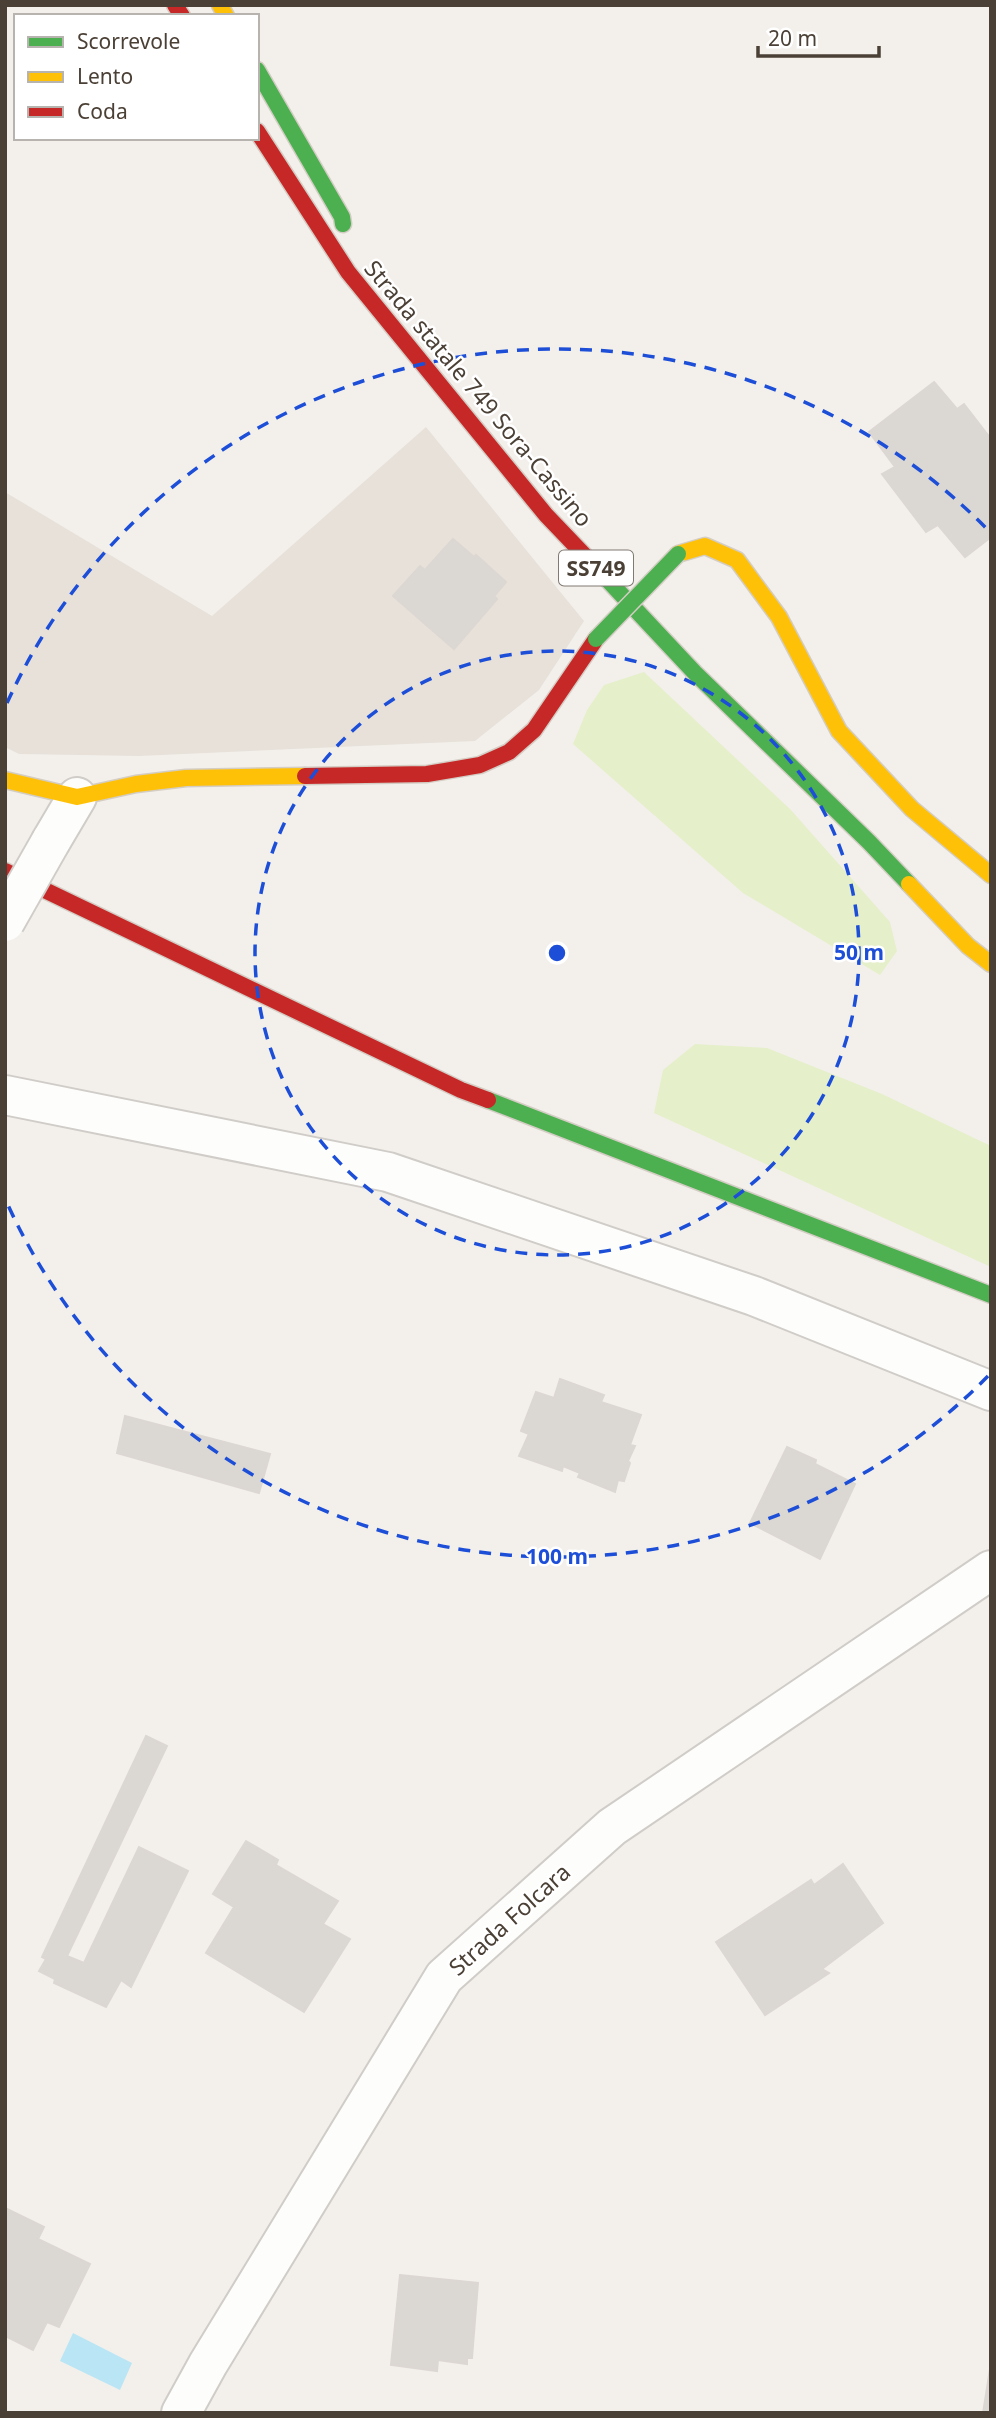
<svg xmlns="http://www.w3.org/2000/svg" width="996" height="2418" font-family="'Noto Sans',sans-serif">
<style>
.residential{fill:#e7e1d9}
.green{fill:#e5efca}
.water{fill:#bae5f4}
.building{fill:#dbd7d2;stroke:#dcd7d2;stroke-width:2}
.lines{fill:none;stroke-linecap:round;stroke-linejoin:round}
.street-casing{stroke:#d0ccc8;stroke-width:42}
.fast-casing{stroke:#d4cdc4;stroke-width:19}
.slow-casing{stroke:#d4cdc4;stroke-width:19}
.jam-casing{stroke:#d4cdc4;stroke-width:19}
.street{stroke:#fdfdfc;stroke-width:38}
.fast{stroke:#4caf50;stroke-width:16}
.slow{stroke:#ffc107;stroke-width:16}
.jam{stroke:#c62828;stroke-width:16}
.street-bridge-casing{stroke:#d0ccc8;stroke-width:42;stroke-linecap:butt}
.fast-bridge-casing{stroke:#d4cdc4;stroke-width:19;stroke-linecap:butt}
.street-bridge{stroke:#fdfdfc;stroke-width:38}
.fast-bridge{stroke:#4caf50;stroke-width:16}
.ring{fill:none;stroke:#1d4ed8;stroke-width:3.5;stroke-dasharray:12 9}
.labels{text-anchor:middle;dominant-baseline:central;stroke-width:5;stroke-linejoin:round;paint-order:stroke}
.shield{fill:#fff;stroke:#817972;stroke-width:2}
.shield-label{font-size:21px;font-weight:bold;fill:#4b4036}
.street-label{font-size:23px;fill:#4b4036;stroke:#fff}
.centre{fill:#1d4ed8;stroke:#fff;stroke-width:3.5}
.ring-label{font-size:21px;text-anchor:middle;font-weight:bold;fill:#1d4ed8;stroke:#fff;stroke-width:5;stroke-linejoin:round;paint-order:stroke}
</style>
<rect width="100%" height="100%" fill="#f3f0ec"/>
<path class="residential" d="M426,427l158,194 -45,69 -64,51 -336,15 -120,-2 -14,-7v-255l207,124z"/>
<g class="green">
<path d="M644,672l147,138 99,112 7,29 -17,24 -137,-82 -170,-149 14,-34 17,-25z"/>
<path d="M695,1044l72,4 115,46 109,52v121l-337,-154 9,-43z"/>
</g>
<path class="water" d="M73,2333l59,30 -12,27 -60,-29z"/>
<g class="building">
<path d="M934,382l23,27 7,-5 27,35v98l-26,20 -27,-32 -12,7 -44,-58 13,-7 -26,-35z"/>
<path d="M453,539l21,18 2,-2 30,27 -12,14 3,3 -43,50 -61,-53 27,-30 5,4z"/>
<path d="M560,1379l44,16 -3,7 40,13 -11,30 5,1 -7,15 2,2 -6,18 -6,-1 -3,12 -37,-15 2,-4 -17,-7 -1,5 -43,-15 10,-22 -8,-3 15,-39 18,6z"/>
<path d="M125,1416l145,38 -11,39 -142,-40z"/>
<path d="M787,1447l29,13 -1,4 40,20 -35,75 -70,-36z"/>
<path d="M146,1736l21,10 -100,210 17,7 55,-116 49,24 -57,116 -10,-7 -15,27 -52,-24 1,-4 -16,-8 7,-12 -4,-2z"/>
<path d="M246,1841l32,19 -2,5 62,36 -15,23 27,15 -46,73 -98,-59 28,-46 -21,-13z"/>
<path d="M843,1864l40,59 -61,46 7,4 -64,42 -49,-73 95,-62 3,5z"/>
<path d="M5,2208l39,19 -6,12 52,25 -31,63 -12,-5 -14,28 -28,-14z"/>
<path d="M400,2275l78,8 -6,75h-5v6l-29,-4 -1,11 -46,-6z"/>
<path d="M990,2369l1,44h-8z"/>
</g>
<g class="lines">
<g class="street-casing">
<g id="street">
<path d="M51,841l26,-44"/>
<path d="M5,1095l383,77 366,124 237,95"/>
<path d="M181,2413l27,-49 236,-387 168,-150 379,-257"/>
</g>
</g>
<g class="fast-casing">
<g id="fast">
<path d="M257,70l85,147 1,7"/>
<path d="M590,561l105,112 174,169 40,42"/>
<path d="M488,1100l503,195"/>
</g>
</g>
<g class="slow-casing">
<g id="slow">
<path d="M220,5l6,11"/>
<path d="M678,554l27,-8 32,14 42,57 60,114 73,78 79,66"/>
<path d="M5,780l72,17 59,-13 50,-6 119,-2"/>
<path d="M909,884l59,62 23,18"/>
</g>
</g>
<g class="jam-casing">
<g id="jam">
<path d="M175,5l7,11"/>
<path d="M257,131l91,141 198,243 44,46"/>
<path d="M305,776l122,-2 53,-9 29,-13 25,-22 62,-91"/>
<path d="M5,871l456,219 27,10"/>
</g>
</g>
<use href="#street" class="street"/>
<use href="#fast" class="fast"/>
<use href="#slow" class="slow"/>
<use href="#jam" class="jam"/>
<g class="street-bridge-casing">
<path id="street-bridge" d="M5,922l46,-81"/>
</g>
<g class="fast-bridge-casing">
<path id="fast-bridge" d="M596,639l82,-85"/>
</g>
<use href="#street-bridge" class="street-bridge"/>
<use href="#fast-bridge" class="fast-bridge"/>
</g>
<g class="ring">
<circle cx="557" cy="953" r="302"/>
<path d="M988 1376A604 604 0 0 1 7 1203M7 703A604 604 0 0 1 988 530"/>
</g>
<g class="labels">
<rect class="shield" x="559" y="550.5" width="74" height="35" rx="5"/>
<g class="shield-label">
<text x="596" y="568">SS749</text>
</g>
<g class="street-label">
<text transform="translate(479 393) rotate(50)">Strada statale 749 Sora-Cassino</text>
<text transform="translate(509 1919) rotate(-42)">Strada Folcara</text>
</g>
</g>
<circle cx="557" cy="953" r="10" class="centre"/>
<g class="ring-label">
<text x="859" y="960">50 m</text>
<text x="557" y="1564">100 m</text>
</g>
<rect width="996" height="2418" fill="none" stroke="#4b4036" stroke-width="14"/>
<rect x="14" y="14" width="245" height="126" fill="#ffffff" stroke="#b7b3af" stroke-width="2"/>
<rect x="28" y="37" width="35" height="10" fill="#4caf50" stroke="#b7b3af" stroke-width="2"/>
<text x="77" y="49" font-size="21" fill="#4b4036">Scorrevole</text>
<rect x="28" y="72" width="35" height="10" fill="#ffc107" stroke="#b7b3af" stroke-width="2"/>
<text x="77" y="84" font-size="21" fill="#4b4036">Lento</text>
<rect x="28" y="107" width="35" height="10" fill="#c62828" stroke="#b7b3af" stroke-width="2"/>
<text x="77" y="119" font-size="21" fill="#4b4036">Coda</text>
<path d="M758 46v10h121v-10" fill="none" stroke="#4b4036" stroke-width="3.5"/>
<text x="768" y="46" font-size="21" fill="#4b4036" stroke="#ffffff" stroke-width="5" paint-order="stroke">20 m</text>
</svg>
